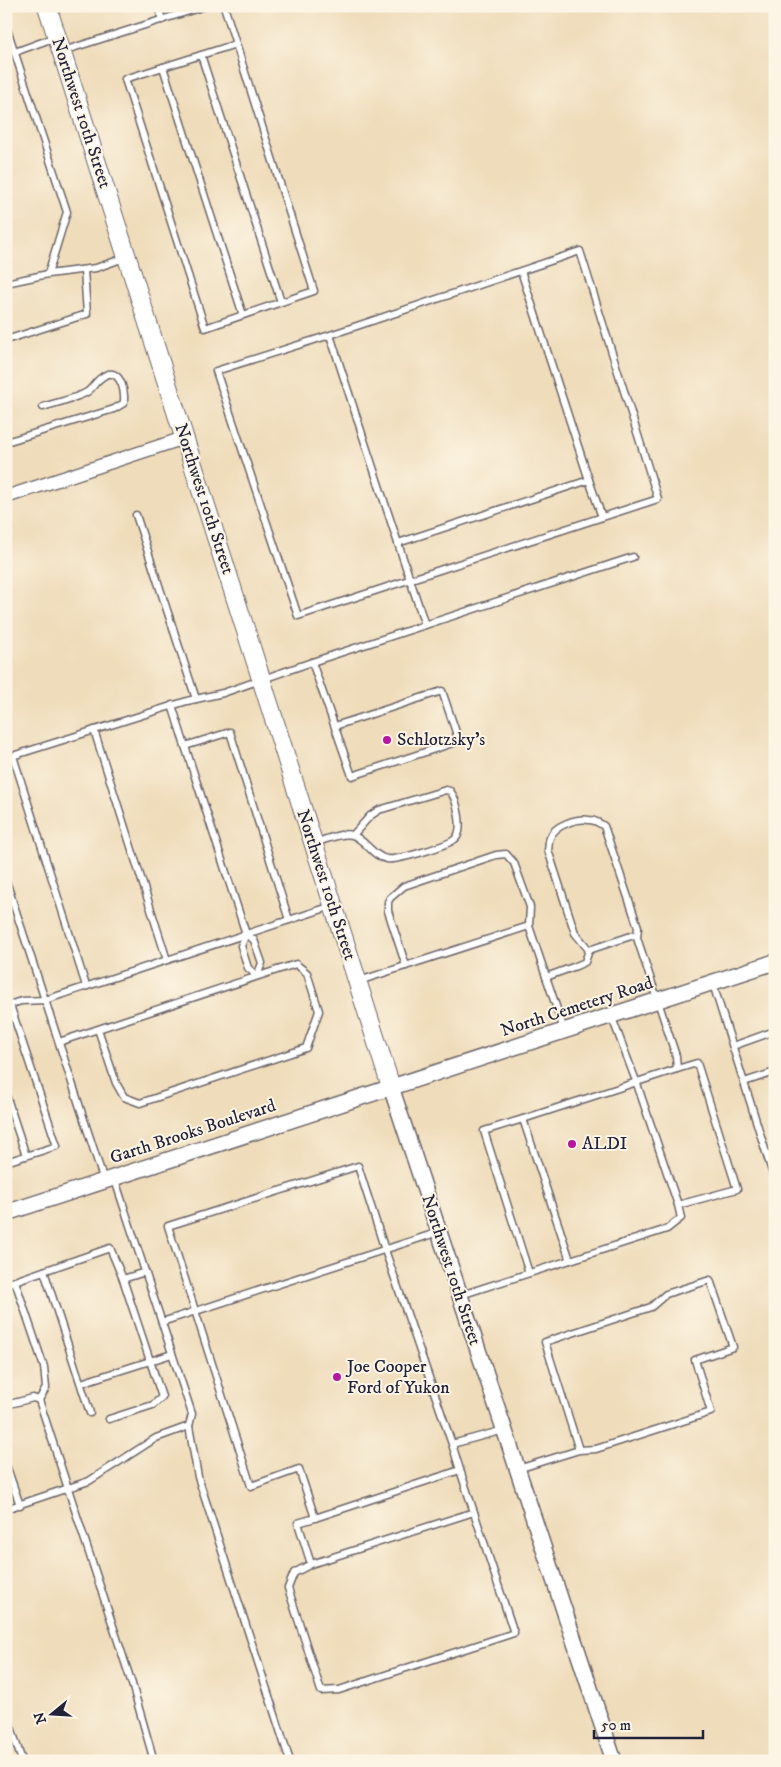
<svg xmlns="http://www.w3.org/2000/svg" width="781" height="1767" font-family="'IM FELL DW Pica',serif">
<style>
.lines{fill:none;stroke-linecap:round;stroke-linejoin:round}
.service-casing{stroke:#6a6367;stroke-width:9}
.minor-casing{stroke:#6a6367;stroke-width:15}
.tertiary-casing{stroke:#6a6367;stroke-width:18}
.secondary-casing{stroke:#6a6367;stroke-width:20}
.service{stroke:#fff;stroke-width:6}
.minor{stroke:#fff;stroke-width:12}
.tertiary{stroke:#fff;stroke-width:15}
.secondary{stroke:#fff;stroke-width:18}
.poi-dot{fill:#b5179e;stroke:#fcf5e5;stroke-width:2}
.labels{text-anchor:middle;dominant-baseline:central;stroke-width:4;stroke-linejoin:round;paint-order:stroke}
.street-label{font-size:18px;fill:#22223b;stroke:#fcf5e5}
.poi-label{font-size:18px;fill:#22223b;stroke:#fcf5e5;text-anchor:start}
</style>
<rect width="100%" height="100%" fill="#fcf5e5"/>
<filter id="ink" filterUnits="userSpaceOnUse"><feTurbulence type="fractalNoise" baseFrequency=".02" numOctaves="2"/><feDisplacementMap in="SourceGraphic" scale="10" xChannelSelector="R" yChannelSelector="G"/><feConvolveMatrix kernelMatrix="1 2 1 2 8 2 1 2 1" color-interpolation-filters="sRGB"/></filter>
<filter id="wash" filterUnits="userSpaceOnUse"><feTurbulence type="fractalNoise" baseFrequency=".0096" numOctaves="4" result="noise"/><feDisplacementMap in="SourceGraphic" scale="20" xChannelSelector="R" yChannelSelector="G"/><feGaussianBlur stdDeviation="1.12" result="paint"/><feColorMatrix in="noise" values="0 0 0 0 0 0 0 0 0 0 0 0 0 0 0 0 0 1.4 0 .05"/><feComposite in="paint" operator="in"/></filter>
<g filter="url(#wash)">
<rect width="100%" height="100%" fill="#efdcba"/>
</g>
<g filter="url(#ink)">
<g class="lines">
<g class="service-casing">
<g id="service">
<path d="M158,6l4,14"/>
<path d="M224,6l90,285 -109,37 -80,-249 111,-35"/>
<path d="M6,26l61,186 -19,62"/>
<path d="M63,51l142,-45"/>
<path d="M15,52l41,-15"/>
<path d="M201,55l80,247"/>
<path d="M163,67l80,248"/>
<path d="M6,283l42,-9 48,-6 31,-11"/>
<path d="M330,335l-114,36 82,245c120,-39 239,-78 360,-117l-78,-248 -250,84c31,97 63,193 95,290"/>
<path d="M6,340l81,-26 -3,-44"/>
<path d="M6,442l108,-33 10,-6c1,-14 -5,-39 -23,-25 -6,4 -9,11 -14,14 -10,6 -32,11 -44,15"/>
<path d="M589,480l13,37"/>
<path d="M136,515l60,184"/>
<path d="M398,543l191,-63 -68,-209"/>
<path d="M312,662l321,-105"/>
<path d="M172,705l13,41 45,-14 59,188"/>
<path d="M94,730l73,230"/>
<path d="M185,746l61,188"/>
<path d="M13,756l73,230"/>
<path d="M6,758l181,-57 36,-8 89,-31 40,114 107,-35 -17,-50 -107,35"/>
<path d="M314,843c11,-3 28,-11 38,-8 13,4 21,22 35,24 9,2 64,-14 69,-21 8,-9 1,-39 -6,-47l-4,-1 -67,20 -9,6 -17,19"/>
<path d="M6,881l39,119 287,-94"/>
<path d="M246,934l8,6 8,23 -5,13 -9,-8 -7,-22z"/>
<path d="M406,966l-18,-55v-9l2,-4 14,-12 92,-31 10,-1 8,9 16,44 -1,19"/>
<path d="M546,977l30,-11 9,-4 4,-12"/>
<path d="M359,981l170,-55 35,104"/>
<path d="M713,984l62,197"/>
<path d="M6,1006l15,-5 24,-1 59,181"/>
<path d="M611,1015l25,66 42,124"/>
<path d="M59,1042c79,-26 158,-53 237,-78l11,9 12,38 -13,37 -166,55 -16,-6 -8,-14 -18,-54"/>
<path d="M733,1046l42,-15"/>
<path d="M744,1082l31,-10"/>
<path d="M6,1095l20,61"/>
<path d="M523,1119l154,-50"/>
<path d="M6,1162l51,-16 -47,-141"/>
<path d="M44,1271l46,142"/>
<path d="M529,1273l-45,-142 39,-12 47,141"/>
<path d="M123,1279l22,-7"/>
<path d="M15,1281l29,86 2,21 -7,12"/>
<path d="M6,1284l104,-36 13,31 39,118 -9,8 -44,14"/>
<path d="M461,1295l206,-66 14,-11 -3,-13 59,-16 -40,-126 -20,6 -1,-13 -39,-118 1,-11 -34,-101c-5,-3 -9,-6 -15,-6 -12,-2 -35,5 -39,18 -2,3 -1,9 -2,12l27,83 14,17 48,-16"/>
<path d="M162,1322l277,-90"/>
<path d="M81,1383l91,-29"/>
<path d="M39,1400l93,284 22,77"/>
<path d="M6,1405l27,-7 6,2"/>
<path d="M189,1426l9,51 92,284"/>
<path d="M452,1444l8,26 -145,48 -16,-49 -48,17 -83,-260 190,-60 27,84 67,194 52,-14"/>
<path d="M6,1465l14,40"/>
<path d="M518,1469l61,-19 17,-1 115,-37 -16,-52 38,-13 -23,-67 -44,14 -15,13 -106,35 34,108"/>
<path d="M6,1509l83,-28 67,-43 33,-12 3,-12 -78,-237"/>
<path d="M315,1518l-17,5 13,41 -17,9 -6,15 33,103 18,-1 175,-57 -54,-163"/>
<path d="M311,1564l163,-52"/>
<path d="M6,1712l16,49"/>
</g>
</g>
<g class="minor-casing">
<path id="minor" d="M6,497l178,-59"/>
</g>
<g class="tertiary-casing">
<g id="tertiary">
<path d="M391,1087l223,674"/>
<path d="M6,1213l769,-251"/>
</g>
</g>
<g class="secondary-casing">
<path id="secondary" d="M47,6l344,1081"/>
</g>
<use href="#service" class="service"/>
<use href="#minor" class="minor"/>
<use href="#tertiary" class="tertiary"/>
<use href="#secondary" class="secondary"/>
</g>
</g>
<g class="poi-dot">
<circle cx="387" cy="740" r="5"/>
<circle cx="572" cy="1144" r="5"/>
<circle cx="337" cy="1377" r="5"/>
</g>
<g class="labels">
<g class="street-label">
<text transform="translate(81 113) rotate(72)">Northwest 10th Street</text>
<text transform="translate(204 499) rotate(72)">Northwest 10th Street</text>
<text transform="translate(326 885) rotate(72)">Northwest 10th Street</text>
<text transform="translate(577 1007) rotate(-18)">North Cemetery Road</text>
<text transform="translate(193 1132) rotate(-18)">Garth Brooks Boulevard</text>
<text transform="translate(451 1270) rotate(72)">Northwest 10th Street</text>
</g>
<g class="poi-label">
<text x="397" y="740">Schlotzsky's</text>
<text x="582" y="1144">ALDI</text>
<text x="347" y="1367">Joe Cooper<tspan x="347" dy="21">Ford of Yukon</tspan></text>
</g>
</g>
<rect width="781" height="1767" fill="none" stroke="#fcf5e5" stroke-width="25"/>
<g transform="translate(52 1714) rotate(252)" stroke="#fcf5e5" stroke-width="4" paint-order="stroke">
<path d="M0-4L9 19L0 12L-9 19Z" fill="#22223b"/>
<text y="-8" font-size="14" font-weight="bold" text-anchor="middle" fill="#22223b">N</text>
</g>
<path d="M594 1730v8h109v-8" fill="none" stroke="#22223b" stroke-width="2.5"/>
<text x="601" y="1730" font-size="15" fill="#22223b" stroke="#fcf5e5" stroke-width="4" paint-order="stroke">50 m</text>
</svg>
